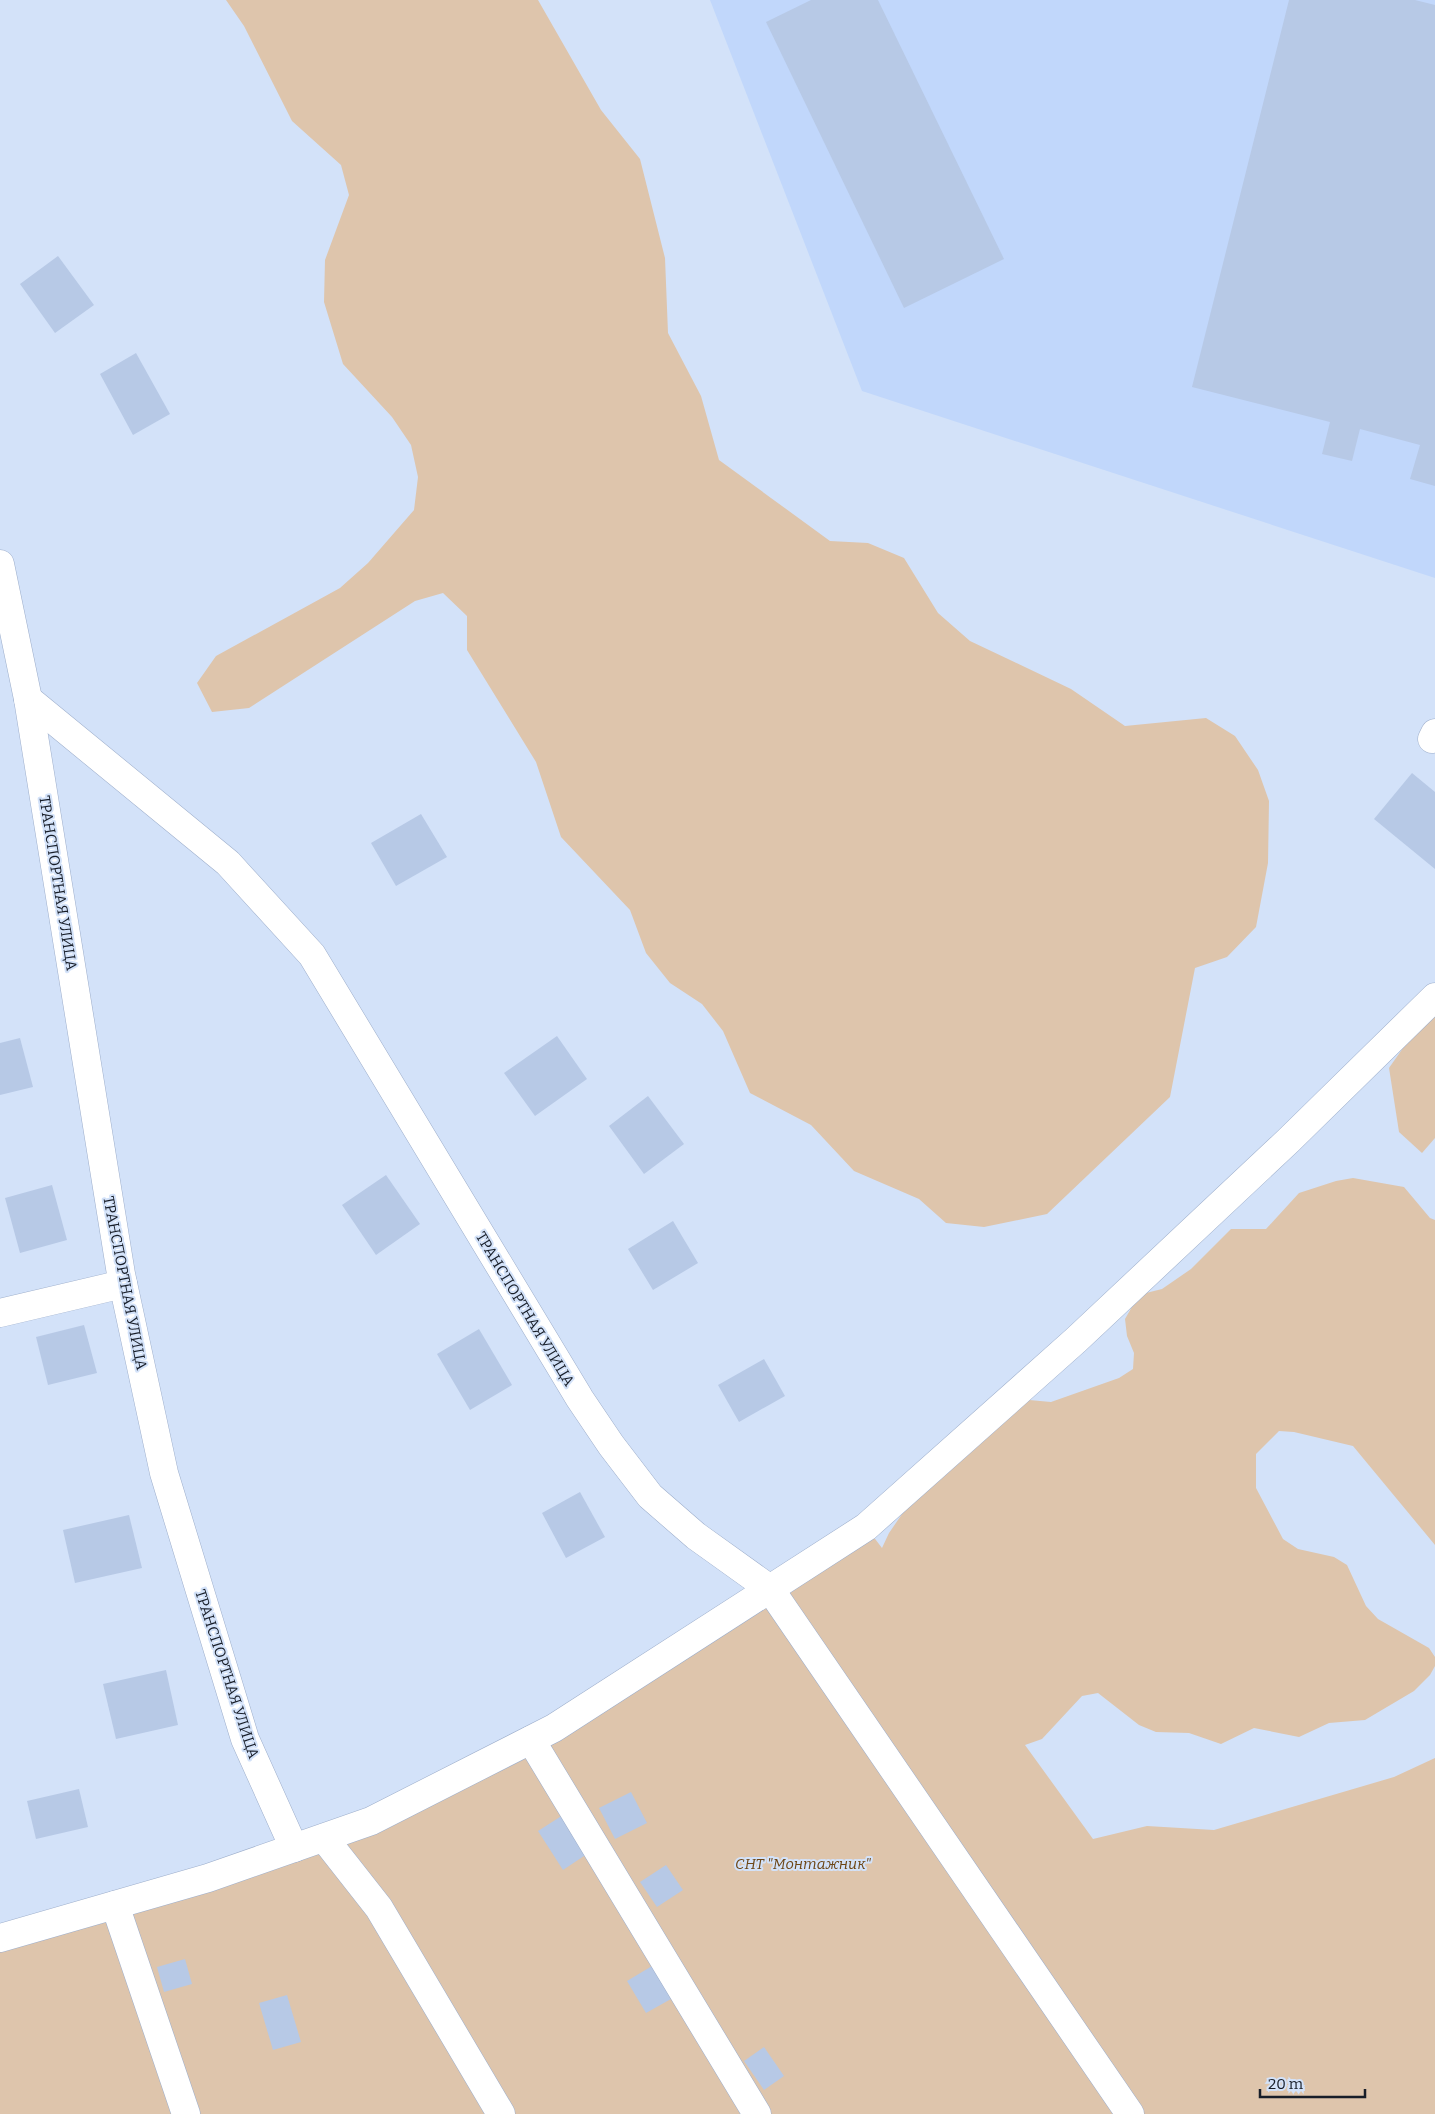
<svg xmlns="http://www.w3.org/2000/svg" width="1435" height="2114" font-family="Bitter,serif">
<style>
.built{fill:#c1d7fb}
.green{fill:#dec5ac}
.building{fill:#b7c9e6}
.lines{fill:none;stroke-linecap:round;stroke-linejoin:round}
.minor-casing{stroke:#9daecb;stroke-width:29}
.minor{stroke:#fff;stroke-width:28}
.labels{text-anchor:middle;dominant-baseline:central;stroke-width:4;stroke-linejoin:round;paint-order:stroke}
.street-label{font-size:15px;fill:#171d28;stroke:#d3e2f9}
.park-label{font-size:15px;font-style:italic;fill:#6d4616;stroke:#d3e2f9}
</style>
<rect width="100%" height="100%" fill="#d3e2f9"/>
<path class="built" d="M710,0h725v578l-573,-187z"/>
<g class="green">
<path d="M226,0h312l63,110 39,49 25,99 3,75 33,63 18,64 111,81 38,2 36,15 34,55 32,28 101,48 54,37 81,-8 29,18 23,34 11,31 -1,62 -12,64 -29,30 -32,11 -25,129 -123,117 -63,13 -38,-4 -27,-24 -65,-28 -43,-46 -61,-32 -27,-62 -21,-27 -32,-21 -24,-30 -16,-43 -69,-73 -25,-75 -69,-112v-34l-24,-23 -28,8 -166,107 -37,4 -15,-29 19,-27 124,-68 28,-25 46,-53 4,-33 -7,-32 -19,-28 -49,-53 -19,-62 1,-42 24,-65 -8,-30 -49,-44 -48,-95z"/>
<path d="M1435,1010v128l-13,15 -23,-21 -10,-64 38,-54z"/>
<path d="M1353,1178l51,9 26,31 5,2v325l-82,-99 -59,-14 -15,-1 -23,23v34l27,51 15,10 36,8 13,8 19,41 12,13 51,29 6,9v9l-5,9 -16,16 -49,29 -36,3 -30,14 -45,-9 -33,16 -32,-11 -33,-1 -17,-7 -41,-32 -16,3 -40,43 -17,6 68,94 54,-13 67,4 180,-53 41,-19v356h-1435v-176l371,-117 495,-294 16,21 7,-15 40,-58 89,-76 33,3 68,-24 14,-9 1,-16 -7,-17 -2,-17 8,-14 13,-12 16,-4 29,-20 40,-40h35l33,-36 37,-12z"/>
</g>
<g class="building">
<path d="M811,0h67l126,259 -100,49 -138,-286z"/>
<path d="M1289,0h126l20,5v481l-25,-7 10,-34 -60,-16 -8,32 -30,-7 8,-32 -138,-35z"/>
<path d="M58,256l36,49 -39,28 -35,-49z"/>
<path d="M136,353l34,61 -37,21 -33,-61z"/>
<path d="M1412,773l23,19v77l-61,-50z"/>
<path d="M421,814l26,43 -51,29 -25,-43z"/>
<path d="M557,1036l30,43 -52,37 -31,-43z"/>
<path d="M20,1038l13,49 -33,8v-52z"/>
<path d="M648,1096l36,48 -40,30 -35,-48z"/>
<path d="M386,1175l34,49 -44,31 -34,-50z"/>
<path d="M52,1185l15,55 -47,13 -15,-55z"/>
<path d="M673,1221l25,42 -45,27 -25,-41z"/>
<path d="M84,1325l13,48 -49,12 -12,-48z"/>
<path d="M479,1329l33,56 -42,25 -33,-56z"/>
<path d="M764,1359l21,37 -46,26 -21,-37z"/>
<path d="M580,1492l25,45 -39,21 -24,-45z"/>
<path d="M129,1515l13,53 -67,15 -12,-53z"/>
<path d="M166,1670l12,55 -62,14 -13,-55z"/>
<path d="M79,1789l9,38 -52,12 -9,-38z"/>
<path d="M631,1792l16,31 -32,16 -16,-31z"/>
<path d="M563,1815l24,39 -24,16 -25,-39z"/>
<path d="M666,1865l17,25 -26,17 -17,-25z"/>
<path d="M185,1959l7,25 -28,8 -7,-25z"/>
<path d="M652,1966l19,33 -25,14 -19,-32z"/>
<path d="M287,1995l14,47 -28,8 -14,-47z"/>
<path d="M764,2047l20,29 -20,14 -20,-29z"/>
</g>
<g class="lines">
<g class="minor-casing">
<g id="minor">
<path d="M0,564l28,135 93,575 43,199 81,266 49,109"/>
<path d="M28,699l200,164 84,92 268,444 31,46 39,51 46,40 74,53 360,525"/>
<path d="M1432,739l3,-6"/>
<path d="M0,1313l123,-29"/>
<path d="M531,1740l226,374"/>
<path d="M324,1838l55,70 122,206"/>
<path d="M115,1905l71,209"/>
<path d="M0,1938l208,-60 163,-57 183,-93 312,-201 210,-187 213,-200 146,-143"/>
</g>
</g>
<use href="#minor" class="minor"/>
</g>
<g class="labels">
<g class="street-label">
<text transform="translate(58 883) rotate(81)">ТРАНСПОРТНАЯ УЛИЦА</text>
<text transform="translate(125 1283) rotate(79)">ТРАНСПОРТНАЯ УЛИЦА</text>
<text transform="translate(525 1309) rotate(59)">ТРАНСПОРТНАЯ УЛИЦА</text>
<text transform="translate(227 1674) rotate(72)">ТРАНСПОРТНАЯ УЛИЦА</text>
</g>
<g class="park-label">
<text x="803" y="1864">СНТ "Монтажник"</text>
</g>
</g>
<path d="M1260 2089v8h105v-8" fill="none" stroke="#171d28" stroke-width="2.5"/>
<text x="1268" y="2089" font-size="15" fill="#171d28" stroke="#d3e2f9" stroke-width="4" paint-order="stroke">20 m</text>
</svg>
